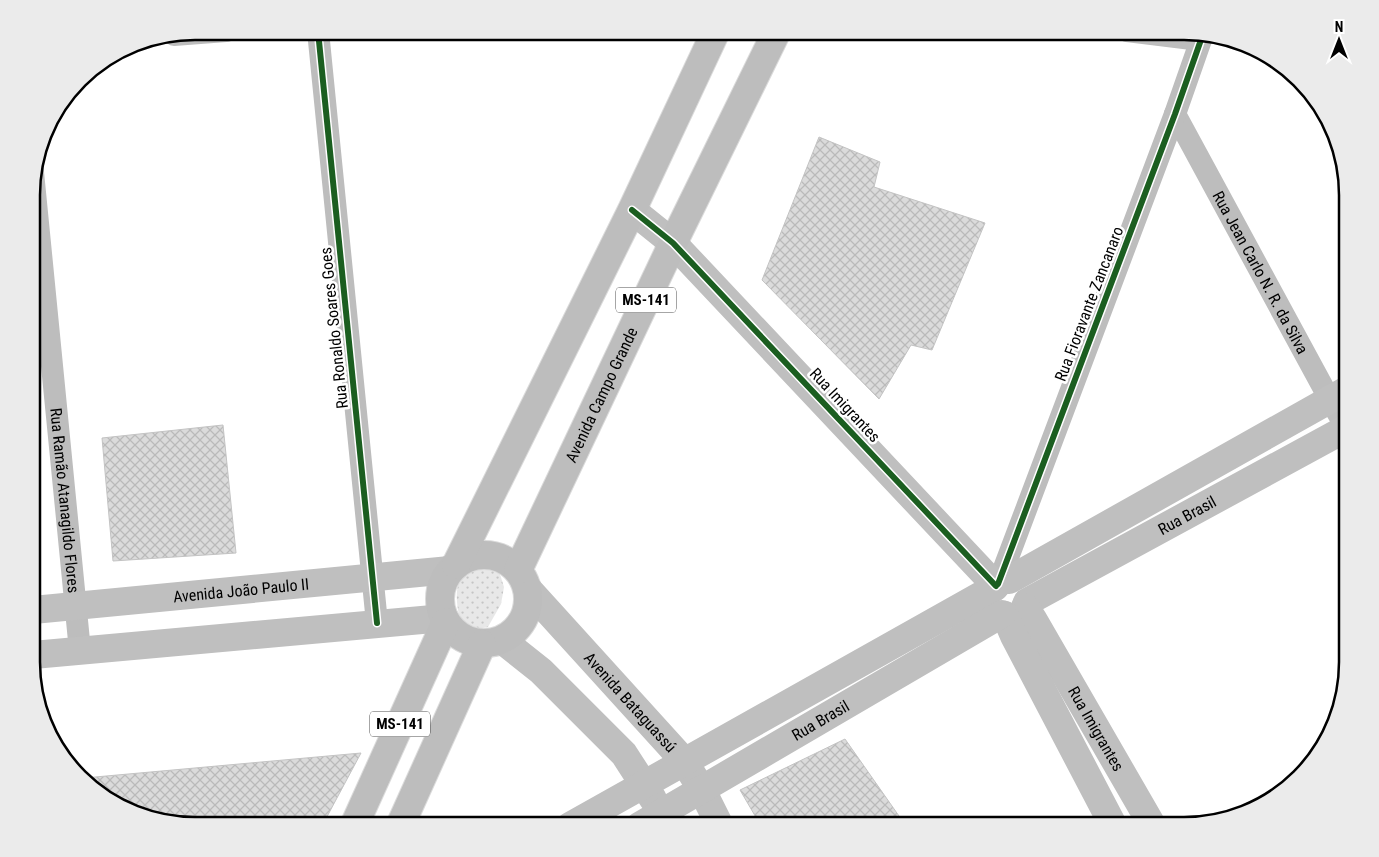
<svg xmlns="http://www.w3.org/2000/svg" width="1379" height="857" font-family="'Roboto Condensed',sans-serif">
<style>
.grass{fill:url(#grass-dots)}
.building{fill:url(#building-cross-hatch);stroke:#c3c3c3}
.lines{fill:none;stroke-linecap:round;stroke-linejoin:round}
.primary-casing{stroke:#dbdbdb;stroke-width:30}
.street{stroke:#bdbdbd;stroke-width:22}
.secondary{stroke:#bfbfbf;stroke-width:28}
.primary{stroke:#bdbdbd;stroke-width:28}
.cycleway-casing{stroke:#fff;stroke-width:9}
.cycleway{stroke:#1b5e20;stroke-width:6}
.labels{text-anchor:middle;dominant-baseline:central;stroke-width:5;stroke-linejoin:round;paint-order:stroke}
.shield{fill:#fff;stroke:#4c4c4c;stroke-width:1}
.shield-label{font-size:15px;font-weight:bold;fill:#000}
.street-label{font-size:16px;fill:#000;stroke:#fff}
.rim{fill:none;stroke:#000;stroke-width:2.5}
</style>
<defs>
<pattern id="grass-dots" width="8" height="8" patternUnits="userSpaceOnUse" patternTransform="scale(1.25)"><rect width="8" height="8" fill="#e8e8e8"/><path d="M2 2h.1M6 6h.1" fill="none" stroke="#c5c5c5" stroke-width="1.8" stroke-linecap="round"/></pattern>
<pattern id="building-cross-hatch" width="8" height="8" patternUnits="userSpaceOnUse" patternTransform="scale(1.25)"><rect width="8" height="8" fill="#dbdbdb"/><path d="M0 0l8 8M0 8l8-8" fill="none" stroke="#bababa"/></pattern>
</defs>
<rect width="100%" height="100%" fill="#fff"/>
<path class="grass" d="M480,560l14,4 5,7 5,16 -3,17 -13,23 -14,3 -14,-10c-6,-27 -6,-46 20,-60z"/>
<g class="building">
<path d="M819,137l61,25 -6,25 111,36 -53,127 -21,-5 -32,54 -117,-119z"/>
<path d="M223,425l13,128 -123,8 -11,-123z"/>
<path d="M845,739l54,77 -16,10h-122l-21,-36z"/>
<path d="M361,753l-39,73h-127l-42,-6 -49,-22 -20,-20z"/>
</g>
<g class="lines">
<g class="primary-casing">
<g id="primary">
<circle cx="484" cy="599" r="44"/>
<path d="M456,565l176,-355 84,-179"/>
<path id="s8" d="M518,570l155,-327 104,-212"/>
<path d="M354,826l92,-204"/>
<path d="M400,826l82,-182"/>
</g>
</g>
<g class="street">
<path d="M318,31l59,592"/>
<path d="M1127,31l73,9"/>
<path d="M174,35l52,-4"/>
<path id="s1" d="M1175,114l155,286 17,29"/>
<path id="s2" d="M33,172l47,479"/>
<path d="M998,584l177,-470 28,-80"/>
</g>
<g class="secondary">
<path d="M632,210l41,33 323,343"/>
<path d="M1009,580l338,-190"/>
<path id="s3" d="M527,588l157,173 18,29 18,36"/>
<path id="s4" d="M1027,602l320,-174"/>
<path id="s5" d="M1025,607l8,12 119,206"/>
<path id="s6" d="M33,610l417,-40"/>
<path d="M1005,615l9,21 99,189"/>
<path d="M502,640l39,31 83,83 29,45"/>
<path d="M33,655l411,-37"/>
<path d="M570,826l424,-238"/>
<path id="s7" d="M639,826l363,-212"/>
</g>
<use href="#primary" class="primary"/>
<g class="cycleway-casing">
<g id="cycleway">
<path d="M318,31l59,592"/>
<path d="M632,210l41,33 323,343"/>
<path d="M998,584l177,-470 28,-80"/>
</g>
</g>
<use href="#cycleway" class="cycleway"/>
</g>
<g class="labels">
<g class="shield">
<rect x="616" y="287.5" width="60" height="25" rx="4"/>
<rect x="370" y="711.5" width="60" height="25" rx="4"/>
</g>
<g class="shield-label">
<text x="646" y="300">MS-141</text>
<text x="400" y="724">MS-141</text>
</g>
<g class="street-label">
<text stroke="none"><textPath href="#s1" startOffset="180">Rua Jean Carlo N. R. da Silva</textPath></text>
<text transform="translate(1089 304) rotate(-69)">Rua Fioravante Zancanaro</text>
<text transform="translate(334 328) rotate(-96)">Rua Ronaldo Soares Goes</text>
<text stroke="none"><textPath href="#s8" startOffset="194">Avenida Campo Grande</textPath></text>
<text transform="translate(845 405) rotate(47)">Rua Imigrantes</text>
<text stroke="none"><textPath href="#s2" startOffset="330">Rua Ramão Atanagildo Flores</textPath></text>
<text stroke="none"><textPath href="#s4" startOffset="182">Rua Brasil</textPath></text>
<text stroke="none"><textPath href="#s6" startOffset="209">Avenida João Paulo II</textPath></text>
<text stroke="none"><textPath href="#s3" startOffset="154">Avenida Bataguassú</textPath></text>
<text stroke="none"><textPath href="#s7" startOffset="210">Rua Brasil</textPath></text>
<text stroke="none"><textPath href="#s5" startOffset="141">Rua Imigrantes</textPath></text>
</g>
</g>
<path d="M0 0H1379V857H0ZM195 40H1184A155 155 0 0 1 1339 195V662A155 155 0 0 1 1184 817H195A155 155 0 0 1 40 662V195A155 155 0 0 1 195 40Z" fill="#ebebeb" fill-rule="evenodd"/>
<path class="rim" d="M195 40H1184A155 155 0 0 1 1339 195V662A155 155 0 0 1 1184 817H195A155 155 0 0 1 40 662V195A155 155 0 0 1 195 40Z"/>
<g transform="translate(1339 40)" stroke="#ffffff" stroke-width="4" paint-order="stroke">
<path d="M0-4L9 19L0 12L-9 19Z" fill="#000000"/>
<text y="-8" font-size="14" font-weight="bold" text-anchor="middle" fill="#000000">N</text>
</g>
</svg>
